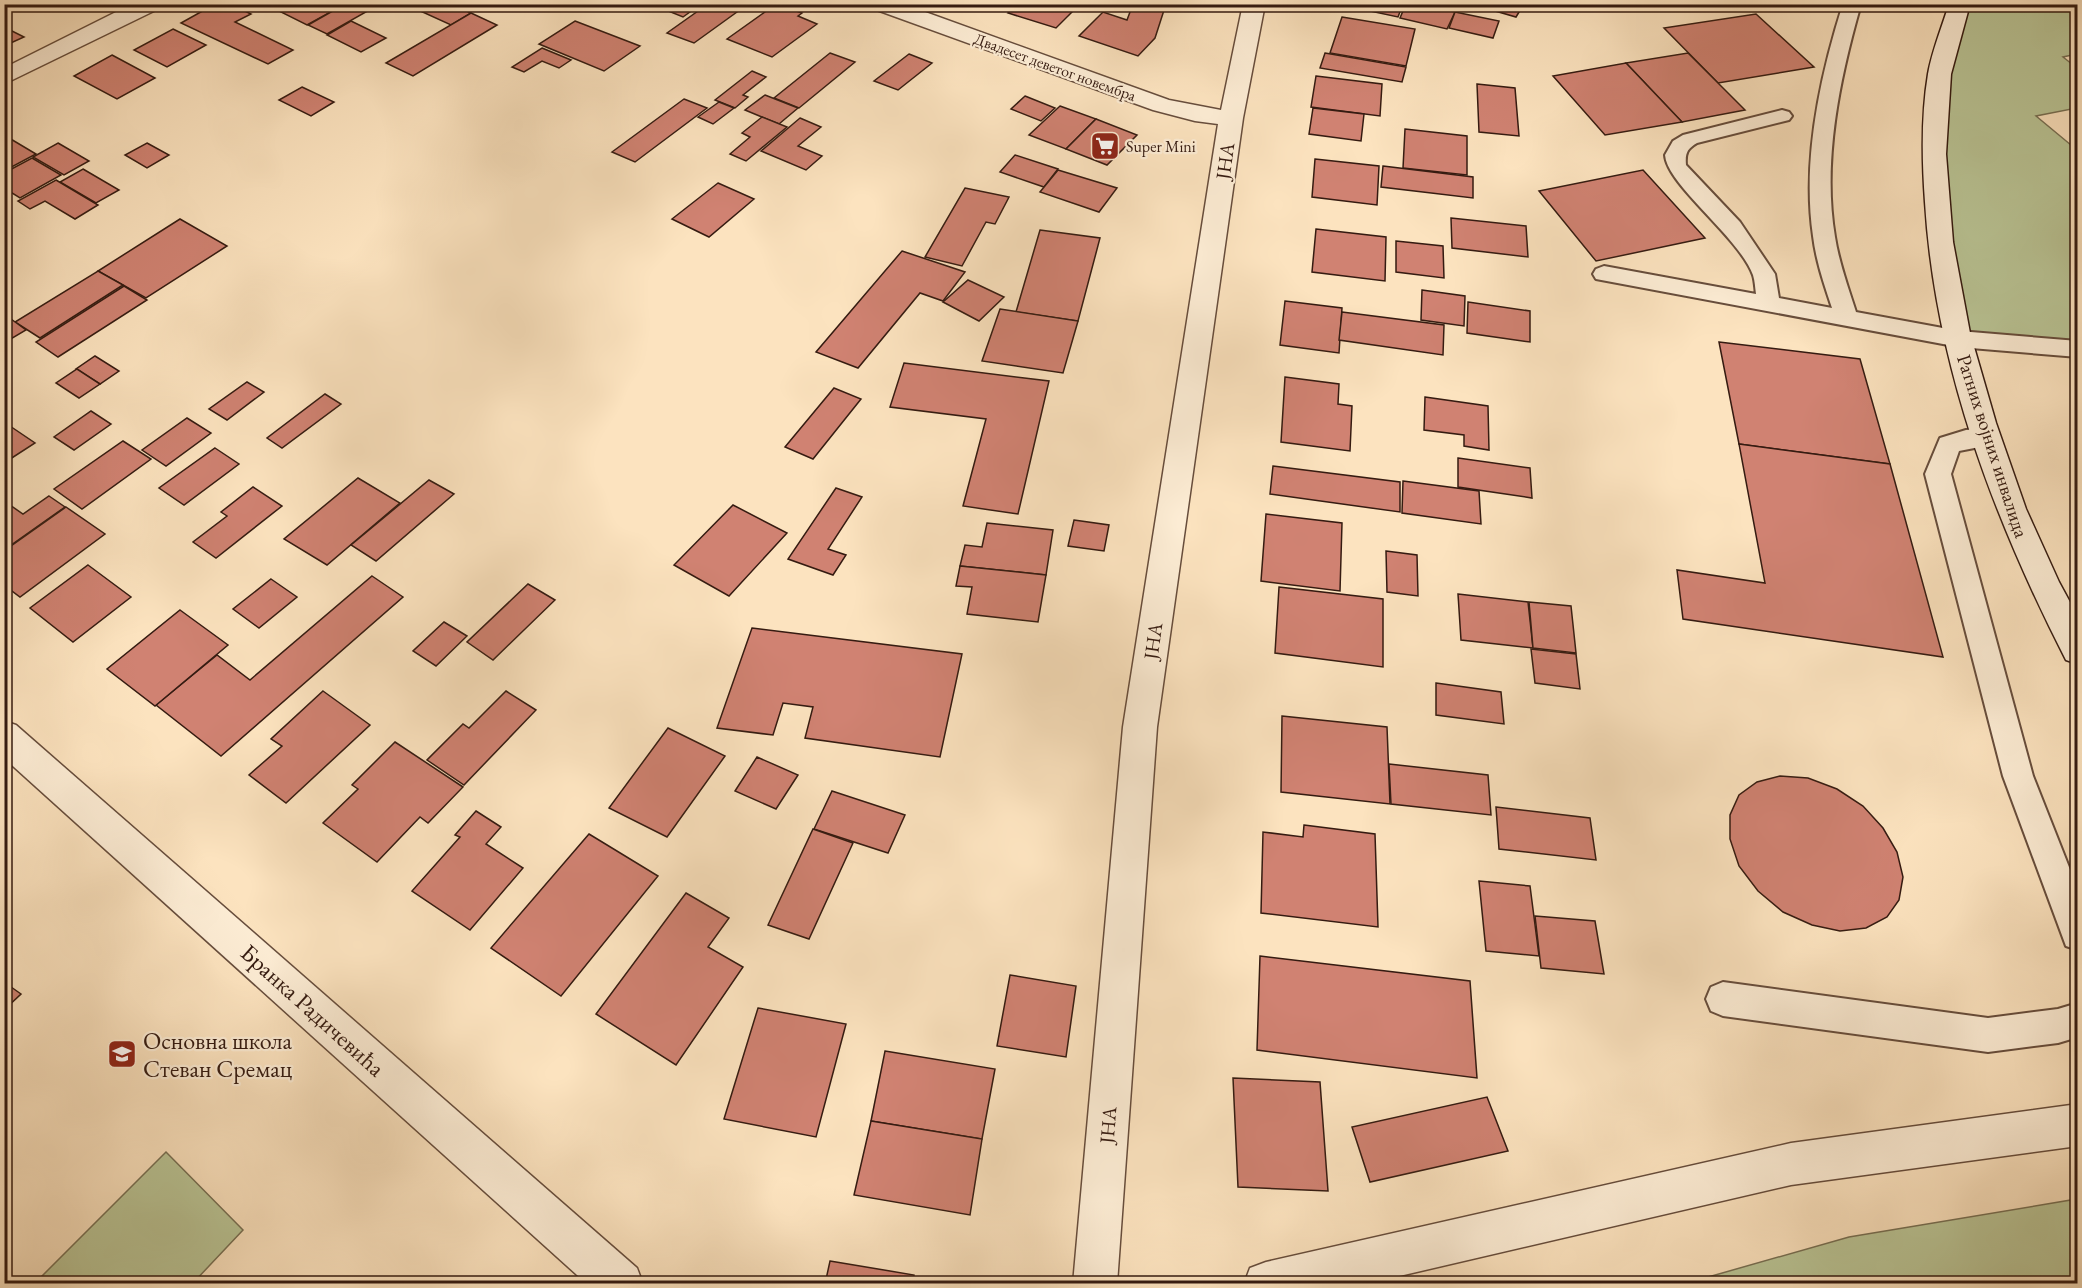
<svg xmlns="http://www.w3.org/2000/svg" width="2082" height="1288" font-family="'EB Garamond',serif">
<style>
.green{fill:#bac596;stroke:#787054;stroke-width:1.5}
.building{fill:#d08272;stroke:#351b11;stroke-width:1.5}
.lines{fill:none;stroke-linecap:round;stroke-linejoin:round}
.lane-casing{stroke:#674d3c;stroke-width:4}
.street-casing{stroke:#674d3c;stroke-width:3}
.secondary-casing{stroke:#351b11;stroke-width:3}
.lane{fill:#fdedd5;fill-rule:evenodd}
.street{fill:#fdedd5;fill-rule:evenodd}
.secondary{fill:#fdedd5;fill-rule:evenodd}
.labels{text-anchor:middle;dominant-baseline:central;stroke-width:4.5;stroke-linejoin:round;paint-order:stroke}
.far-street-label{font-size:16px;fill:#351b11;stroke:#fdedd5}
.far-poi-label{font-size:16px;fill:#351b11;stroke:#fdedd5;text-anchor:start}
.street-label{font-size:20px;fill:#351b11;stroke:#fdedd5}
.near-street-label{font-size:24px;fill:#351b11;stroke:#fdedd5}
.near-poi-label{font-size:24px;fill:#351b11;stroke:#fdedd5;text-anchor:start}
</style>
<rect width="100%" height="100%" fill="#fce3bf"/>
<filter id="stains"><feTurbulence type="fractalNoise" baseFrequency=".00333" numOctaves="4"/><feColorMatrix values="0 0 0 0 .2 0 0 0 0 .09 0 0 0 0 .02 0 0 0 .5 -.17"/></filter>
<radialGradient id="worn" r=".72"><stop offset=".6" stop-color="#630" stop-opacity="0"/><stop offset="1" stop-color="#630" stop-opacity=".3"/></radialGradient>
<g class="green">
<path d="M1960,5h117v49l-14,3 14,11v40l-41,8 41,34v199l-118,-10 -22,-116 11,-191z"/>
<path d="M166,1152l77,78 -50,53h-158z"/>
<path d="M2077,1199v84h-390l162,-46z"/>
</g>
<g class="building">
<path d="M215,4h16l20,10 -16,8 58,28 -25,14 -87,-41z"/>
<path d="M295,4h35l8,4 -31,17 -26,-13z"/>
<path d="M345,4h35l-53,30 -19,-9z"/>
<path d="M405,4h46l20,9 -20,12z"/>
<path d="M651,4h50l-18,13z"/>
<path d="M708,4h40l-54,39 -27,-10z"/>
<path d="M776,4l26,9 -4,3 19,8 -45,33 -45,-18z"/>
<path d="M1018,4h62l-24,24 -48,-15z"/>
<path d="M1133,4h33l-11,34 -17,18 -59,-20 24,-24 24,8z"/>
<path d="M1337,4h66l-5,13z"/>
<path d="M1406,4h16l33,8 -8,17 -47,-11z"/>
<path d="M1471,4h53l-8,13z"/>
<path d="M1455,12l44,9 -6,17 -44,-10z"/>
<path d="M471,13l26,12 -84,51 -27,-13z"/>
<path d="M1756,14l58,53 -96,16 -54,-55z"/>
<path d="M1342,17l73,12 -9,37 -76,-13z"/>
<path d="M351,21l35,17 -25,14 -34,-17z"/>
<path d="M575,21l65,25 -36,25 -65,-27z"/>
<path d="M4,27l20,10 -20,9z"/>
<path d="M173,29l33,16 -39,22 -33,-17z"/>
<path d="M542,48l29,12 -12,8 -17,-7 -18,11 -12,-5z"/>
<path d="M830,53l25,9 -56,46 -25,-10z"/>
<path d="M1325,53l81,14 -4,15 -82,-14z"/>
<path d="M1688,53l57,57 -63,12 -56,-59z"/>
<path d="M909,54l23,9 -34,27 -24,-9z"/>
<path d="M112,55l43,23 -38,21 -43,-23z"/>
<path d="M1626,63l56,59 -77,13 -52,-59z"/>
<path d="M752,71l14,6 -23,18 5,2 -13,11 -20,-8z"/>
<path d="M1316,76l66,8 -2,32 -69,-9z"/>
<path d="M1477,84l38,4 4,48 -40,-4z"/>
<path d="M302,87l32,15 -23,14 -32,-16z"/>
<path d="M765,95l33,13 -19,16 -34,-14z"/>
<path d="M1025,96l30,12 -14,13 -30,-12z"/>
<path d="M684,99l23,9 -72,54 -23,-10z"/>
<path d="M719,102l15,6 -21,16 -15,-7z"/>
<path d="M1060,106l36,13 -30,30 -37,-14z"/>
<path d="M1313,108l51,6 -3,27 -52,-7z"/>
<path d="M762,117l25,10 -41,34 -16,-7 20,-17 -8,-4z"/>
<path d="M800,118l21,9 -23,19 24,10 -16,14 -45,-19z"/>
<path d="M1096,119l41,16 -30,30 -41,-16z"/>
<path d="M1405,129l62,7v39l-64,-7z"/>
<path d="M4,135l32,19 -32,17z"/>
<path d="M58,143l31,18 -25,14 -31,-18z"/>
<path d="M147,143l22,12 -22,13 -22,-13z"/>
<path d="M1015,155l43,14 -14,18 -44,-15z"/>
<path d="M32,158l29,17 -41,23 -16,-10v-15z"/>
<path d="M1315,159l64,7 -2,39 -65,-8z"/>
<path d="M1383,166l90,11v21l-92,-11z"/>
<path d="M83,169l36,21 -23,13 -36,-21z"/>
<path d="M1058,170l59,18 -18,24 -59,-20z"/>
<path d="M1643,170l62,68 -109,23 -57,-70z"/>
<path d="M56,180l42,25 -23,14 -30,-18 -15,8 -12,-8z"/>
<path d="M718,183l36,16 -45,38 -37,-18z"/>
<path d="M965,188l44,9 -14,27 -9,-2 -24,44 -37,-9z"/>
<path d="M1451,218l75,8 2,31 -76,-9z"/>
<path d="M180,219l47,27 -81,52 -48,-27z"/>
<path d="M1316,229l70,8 -1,44 -73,-9z"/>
<path d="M1040,230l60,8 -22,83 -62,-9z"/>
<path d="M1396,241l47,5 1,32 -48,-6z"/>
<path d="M902,251l63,21 -22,29 -23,-8 -62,75 -42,-16z"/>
<path d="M98,271l25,14 -83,53 -25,-16z"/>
<path d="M968,280l36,17 -25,24 -36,-19z"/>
<path d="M124,286l23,14 -89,57 -22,-15z"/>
<path d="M1422,290l43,6 -1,30 -43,-6z"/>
<path d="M1285,301l57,7 -3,45 -59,-8z"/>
<path d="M1468,302l62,9v31l-63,-9z"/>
<path d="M1000,309l78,12 -15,52 -81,-12z"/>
<path d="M1342,312l102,13 -1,30 -104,-15z"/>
<path d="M11,319l15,11 -22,13v-20z"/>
<path d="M1719,342l141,17 30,105 -151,-20z"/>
<path d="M95,356l24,15 -19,13 -24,-15z"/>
<path d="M904,363l145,18 -31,133 -55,-8 23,-87 -96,-12z"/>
<path d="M77,369l23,15 -21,14 -23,-15z"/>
<path d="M1285,377l54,7 -1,20 14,2 -2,45 -69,-9z"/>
<path d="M247,382l17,10 -37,28 -18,-11z"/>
<path d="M834,388l27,11 -48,60 -28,-12z"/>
<path d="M325,394l16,10 -59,44 -15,-10z"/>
<path d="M1425,397l63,9 1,44 -25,-4v-11l-40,-5z"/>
<path d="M91,411l20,13 -37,26 -20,-13z"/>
<path d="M187,418l24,15 -45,33 -24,-16z"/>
<path d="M4,422l31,21 -31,20z"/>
<path d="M123,441l28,18 -69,50 -28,-20z"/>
<path d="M1739,444l151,20 53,193 -260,-38 -6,-49 88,13z"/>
<path d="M215,448l24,16 -55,41 -25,-17z"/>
<path d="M1458,458l72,10 2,30 -74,-11z"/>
<path d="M1273,466l127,16v30l-130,-18z"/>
<path d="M358,478l42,25 -73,62 -43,-26z"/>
<path d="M429,480l25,14 -78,67 -25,-16z"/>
<path d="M1403,481l76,10 2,33 -79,-11z"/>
<path d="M253,487l29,19 -66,52 -23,-16 34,-26 -6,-4z"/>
<path d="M836,488l26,9 -34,52 18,6 -13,20 -45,-16z"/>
<path d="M49,496l16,11 -61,43v-49l19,13z"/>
<path d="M733,505l54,28 -58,63 -55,-31z"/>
<path d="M66,507l39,27 -85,63 -16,-12v-34z"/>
<path d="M1266,514l76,9 -2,68 -79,-10z"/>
<path d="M1074,520l35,5 -5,26 -36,-5z"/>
<path d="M987,523l66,7 -7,45 -86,-9 5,-21 17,2z"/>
<path d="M1386,551l31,4 1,41 -31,-4z"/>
<path d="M88,565l43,32 -58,45 -43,-34z"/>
<path d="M960,566l86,9 -8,47 -71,-8 5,-27 -16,-1z"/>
<path d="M372,576l31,21 -182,159 -65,-51 61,-50 33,25z"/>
<path d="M271,579l26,18 -38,31 -26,-19z"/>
<path d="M528,584l27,16 -62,60 -26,-18z"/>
<path d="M1279,587l104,12v68l-108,-14z"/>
<path d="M1458,594l70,8 5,46 -72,-8z"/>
<path d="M1529,602l42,4 5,47 -43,-5z"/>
<path d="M180,610l48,35 -73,61 -48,-37z"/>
<path d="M444,622l23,14 -31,30 -23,-15z"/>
<path d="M752,628l210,26 -22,103 -135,-19 8,-31 -30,-4 -10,32 -56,-7z"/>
<path d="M1531,649l45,5 4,35 -45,-6z"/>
<path d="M1436,683l65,9 3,32 -68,-9z"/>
<path d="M323,691l47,34 -84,78 -37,-28 33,-29 -11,-7z"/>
<path d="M506,691l30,19 -72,75 -37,-25 36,-36 6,4z"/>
<path d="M1282,716l105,11 3,77 -109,-12z"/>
<path d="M668,728l57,28 -58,81 -58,-29z"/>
<path d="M395,742l68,45 -35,36 -8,-6 -43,45 -54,-39 35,-34 -6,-4z"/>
<path d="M757,757l41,18 -22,34 -41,-18z"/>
<path d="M1389,764l99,11 3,40 -100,-11z"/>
<path d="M1780,776l28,2 29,11 26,17 20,22 14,24 6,25 -4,23 -12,17 -21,11 -26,3 -28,-6 -29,-13 -25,-21 -19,-25 -9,-27v-24l9,-20 18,-13z"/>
<path d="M832,791l73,24 -17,38 -74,-24z"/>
<path d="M1496,807l94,11 6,42 -97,-11z"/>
<path d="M476,811l25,16 -15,17 37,24 -53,62 -58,-39 48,-54 -5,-2z"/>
<path d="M1304,825l71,9 3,93 -117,-14 2,-81 40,5z"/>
<path d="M813,829l40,14 -44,96 -41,-14z"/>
<path d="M589,834l69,42 -97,120 -70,-48z"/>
<path d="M1479,881l51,5 9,70 -53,-5z"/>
<path d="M686,893l43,25 -21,29 35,20 -67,98 -80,-51z"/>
<path d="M1535,916l60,5 9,53 -63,-6z"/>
<path d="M1260,956l210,25 7,97 -220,-28z"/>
<path d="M1010,975l66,11 -10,71 -69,-11z"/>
<path d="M4,982l17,12 -17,16z"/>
<path d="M758,1008l88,16 -30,113 -92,-18z"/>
<path d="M885,1051l110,18 -13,70 -111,-18z"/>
<path d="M1233,1078l87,4 8,109 -90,-4z"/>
<path d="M1487,1097l21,54 -138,31 -18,-55z"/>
<path d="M871,1121l111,18 -12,76 -116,-20z"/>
<path d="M830,1261l84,14 -1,9h-88z"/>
</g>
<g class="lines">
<g class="lane-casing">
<g id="lane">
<path d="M1843,4h18c-21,73 -39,157 -26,233 4,26 13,50 21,75l103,19 119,10v16l-119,-10 -363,-68 -3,-5 3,-5 8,-3 152,28c-1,-6 -1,-13 -3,-19 -14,-38 -86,-90 -88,-120l8,-14 10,-6 99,-25 7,2 3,4 -3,4 -92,23c-10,6 -12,10 -11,22l54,57 35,52 4,24 53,10c-8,-24 -16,-47 -19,-72 -11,-75 7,-160 30,-232z"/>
<path d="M1986,428l9,2 4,7 -4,7 -36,7 -8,23 82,302 45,114v60l-12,-4 -63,-170 -78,-302 15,-36 26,-8z"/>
<path d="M1723,982l265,36 70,-9 20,-6v34l-20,6 -70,9 -265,-36 -12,-5 -5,-12 5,-12z"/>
</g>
</g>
<g class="street-casing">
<g id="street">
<path d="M132,4h28l-2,5 -154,75v-16z"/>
<path d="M872,4h31l266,96 52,10 22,-106h22l-22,114 -86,609 -40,557h-44l50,-557 95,-603 -23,-3 -42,-11 -279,-101z"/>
<path d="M4,721l12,4 621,543 6,16h-56l-583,-526z"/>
<path d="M2078,1104v42l-287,39 -426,99h-121l6,-16 16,-6 525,-119z"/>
</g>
</g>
<g class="secondary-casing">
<path id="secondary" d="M1949,4h21l-19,70 -5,80 7,88 17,91 26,90 30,86 33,73 19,35v47l-12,-4c-73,-143 -131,-296 -141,-458 -3,-42 -4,-86 3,-128 4,-23 14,-47 21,-70z"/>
</g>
<use href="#lane" class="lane"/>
<use href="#street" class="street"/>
<use href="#secondary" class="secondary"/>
</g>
<defs>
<g id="supermarket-square" transform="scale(1.5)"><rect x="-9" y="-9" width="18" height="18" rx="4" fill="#8f2418" stroke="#fdedd5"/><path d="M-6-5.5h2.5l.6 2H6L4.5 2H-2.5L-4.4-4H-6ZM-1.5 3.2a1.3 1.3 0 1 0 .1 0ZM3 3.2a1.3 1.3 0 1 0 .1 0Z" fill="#fff"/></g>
<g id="school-square" transform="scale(1.5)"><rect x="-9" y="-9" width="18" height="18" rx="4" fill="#8f2418" stroke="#fdedd5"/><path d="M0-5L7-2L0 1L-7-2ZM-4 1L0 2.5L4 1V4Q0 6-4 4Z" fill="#fff"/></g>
</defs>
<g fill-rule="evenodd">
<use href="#supermarket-square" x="1105" y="146"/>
<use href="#school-square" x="122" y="1054"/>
</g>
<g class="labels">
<g class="far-street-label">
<text transform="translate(1055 67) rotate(20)">Двадесет деветог новембра</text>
</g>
<g class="far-poi-label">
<text x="1126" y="146">Super Mini</text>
</g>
<g class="street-label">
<text transform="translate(1225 161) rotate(-82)">ЈНА</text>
<text transform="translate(1993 446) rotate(72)">Ратних војних инвалида</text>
<text transform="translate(1153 641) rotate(-82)">ЈНА</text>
<text transform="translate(1108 1125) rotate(-85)">ЈНА</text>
</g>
<g class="near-street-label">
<text transform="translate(313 1010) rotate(42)">Бранка Радичевића</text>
</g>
<g class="near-poi-label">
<text x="143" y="1040">Основна школа<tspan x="143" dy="28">Стеван Сремац</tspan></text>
</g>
</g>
<rect width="2082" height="1288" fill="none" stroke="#fce3bf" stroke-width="24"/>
<rect x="6" y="6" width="2070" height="1276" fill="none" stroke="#351b11" stroke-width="3"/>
<rect x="12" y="12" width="2058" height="1264" fill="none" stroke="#351b11" stroke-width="1.5"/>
<rect width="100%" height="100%" filter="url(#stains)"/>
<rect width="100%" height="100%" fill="url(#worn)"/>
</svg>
